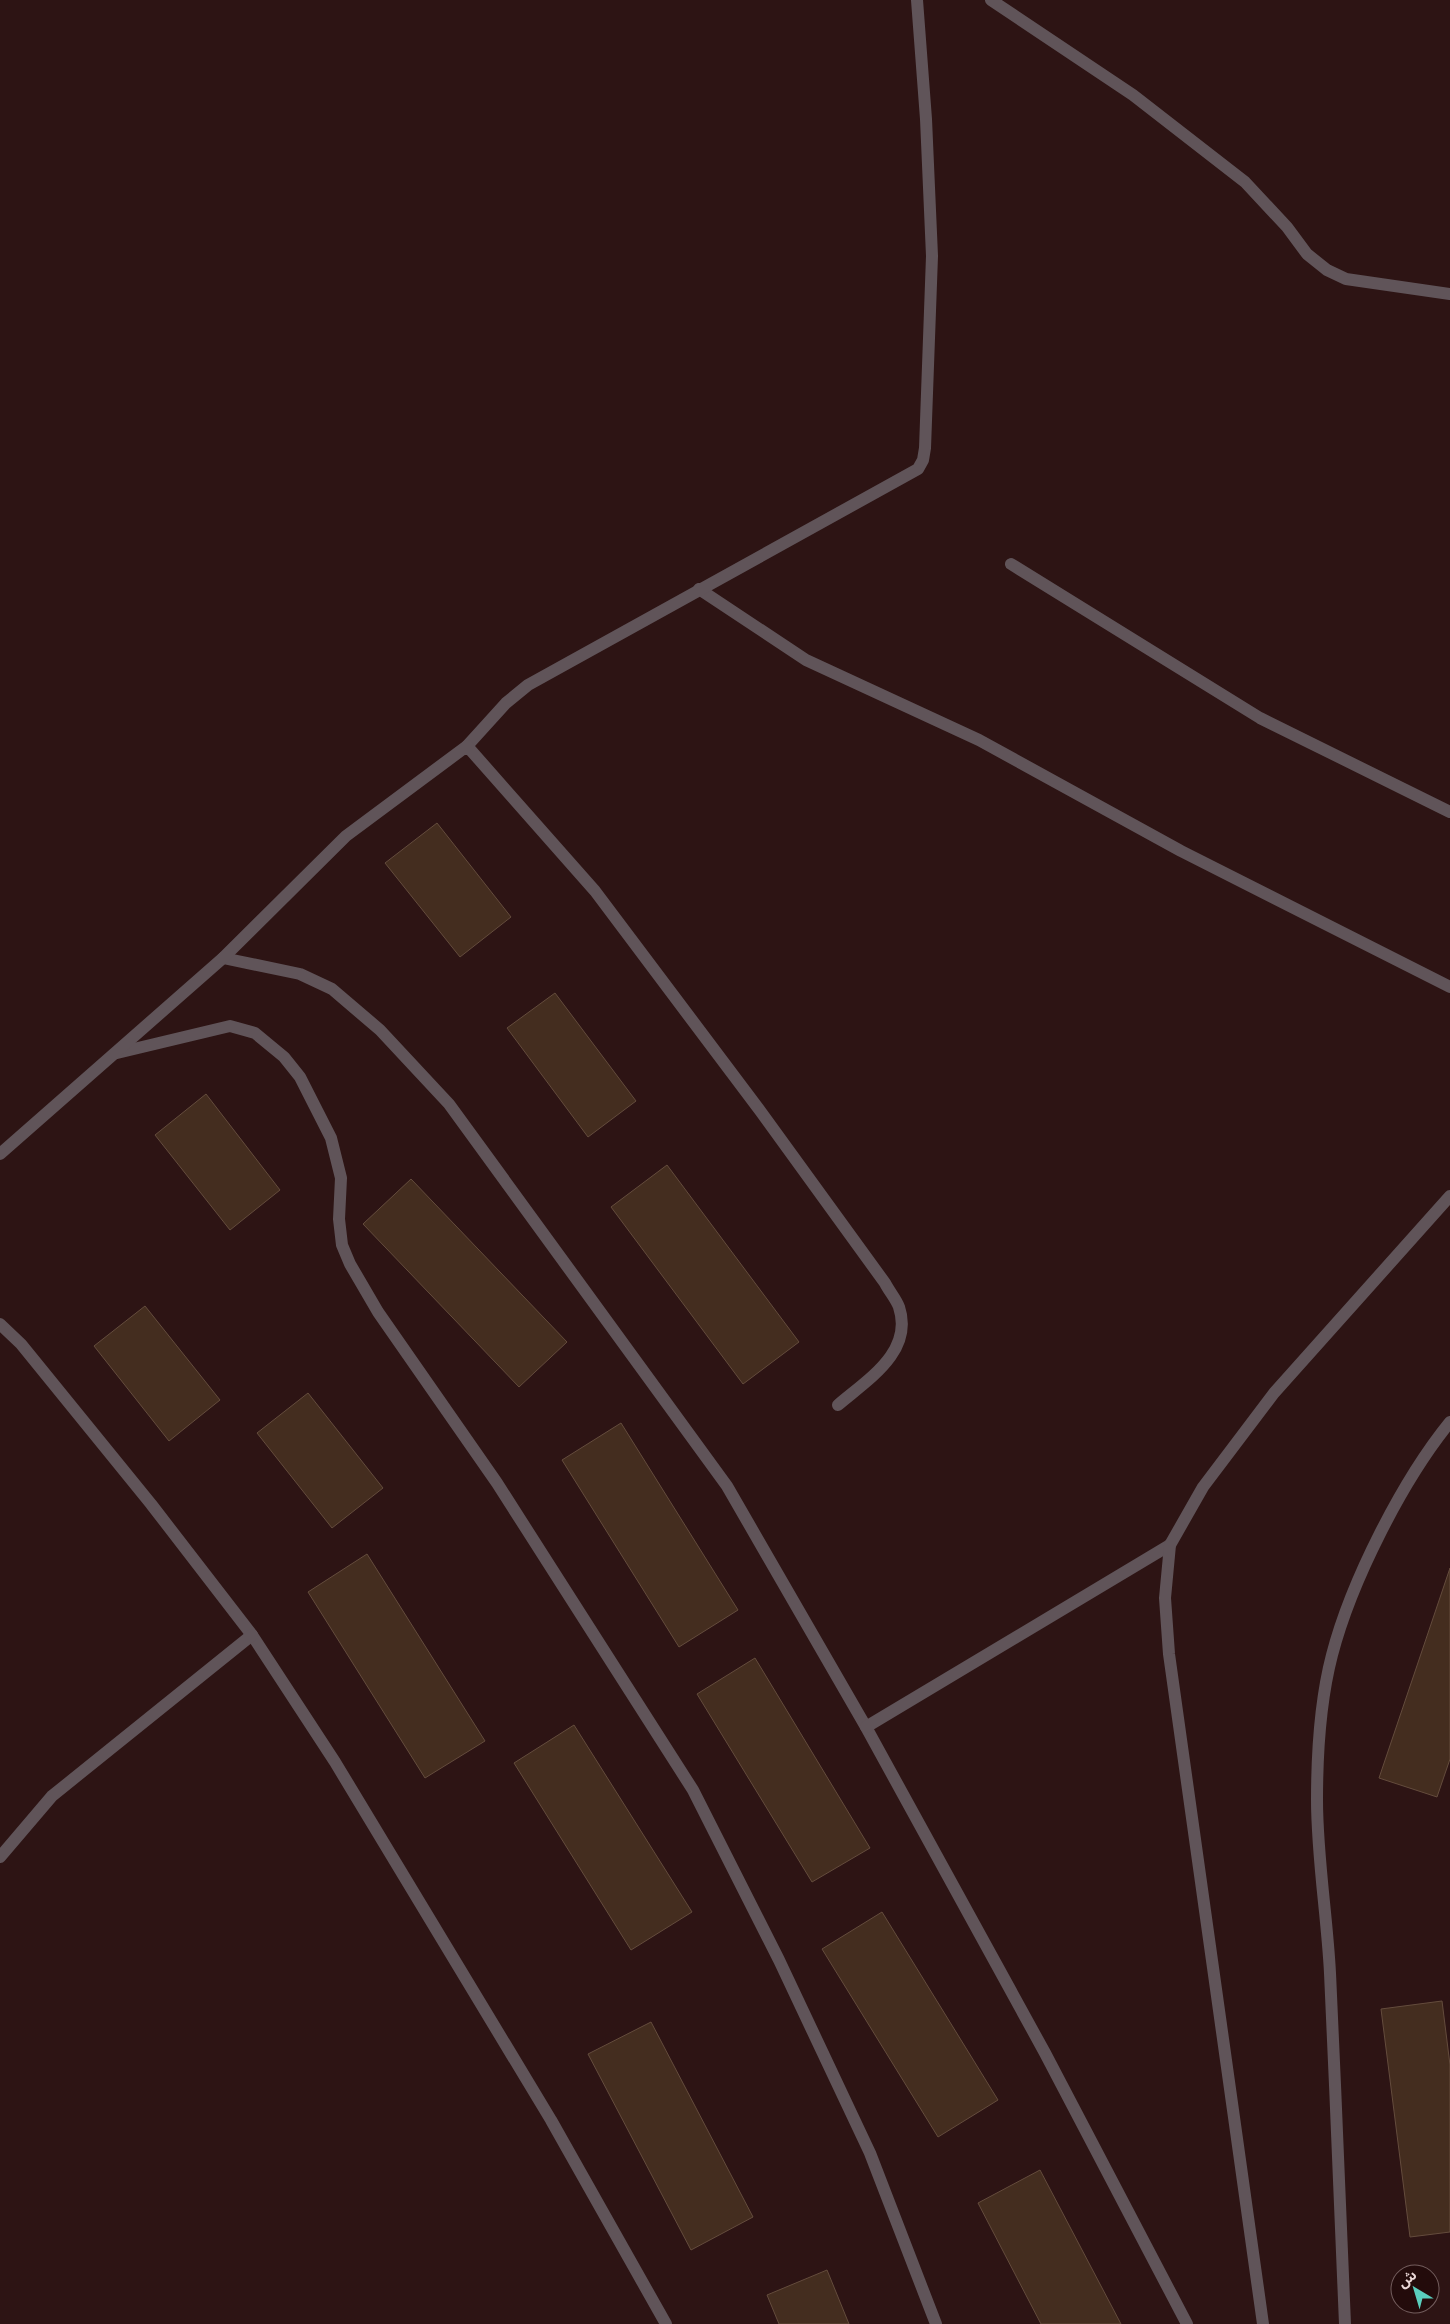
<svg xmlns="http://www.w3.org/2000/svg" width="1450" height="2324" font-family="Arial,'Noto Sans Arabic',sans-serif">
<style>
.building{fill:#442d1f;stroke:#644c3d}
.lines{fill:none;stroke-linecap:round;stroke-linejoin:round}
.street{stroke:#605459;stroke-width:12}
</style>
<rect width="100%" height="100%" fill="#2d1414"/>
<g class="building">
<path d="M437,823l74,94 -51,40 -75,-94z"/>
<path d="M555,993l81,108 -48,36 -81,-109z"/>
<path d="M206,1094l74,96 -50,40 -75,-95z"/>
<path d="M667,1165l132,177 -56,42 -132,-177z"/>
<path d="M411,1179l156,163 -48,45 -156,-163z"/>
<path d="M145,1306l75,94 -51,41 -75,-95z"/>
<path d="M308,1393l75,95 -51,40 -75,-95z"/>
<path d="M621,1423l117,187 -59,37 -117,-187z"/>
<path d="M367,1554l118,187 -60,37 -117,-186z"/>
<path d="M1450,1568v191l-13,38 -58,-19z"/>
<path d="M755,1658l115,190 -58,34 -115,-188z"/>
<path d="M574,1725l118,187 -61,38 -117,-187z"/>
<path d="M882,1912l116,188 -60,37 -116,-188z"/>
<path d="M1442,2001l8,64v167l-40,5 -29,-228z"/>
<path d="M651,2022l102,195 -62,33 -103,-196z"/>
<path d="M1040,2170l81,154h-80l-63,-121z"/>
<path d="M827,2270l22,54h-70l-12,-29z"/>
</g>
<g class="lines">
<g class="street">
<path d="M991,0l142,95 112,87 42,45 20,27 20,16 19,9 104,15"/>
<path d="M1011,564l249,154 190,94"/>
<path d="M699,589l107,71 173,80 202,111 269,136"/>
<path d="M467,746l39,-43 22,-18 390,-216 5,-9 2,-12 7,-192 -6,-137 -9,-119"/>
<path d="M223,958l77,16 32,15 48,41 69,74 278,382 139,241 179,326 142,271"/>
<path d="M117,1053l113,-27 25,7 29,24 16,20 31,61 10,40 -2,41 3,26 8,19 28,48 119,171 196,307 86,170 91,193 66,171"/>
<path d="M0,1154l223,-196 123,-122 121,-90 128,145 166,221 124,171c4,8 11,16 14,24 15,45 -32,73 -61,98"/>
<path d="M0,1324l21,20 130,160 101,131 83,127 216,358 115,204"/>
<path d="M866,1727l304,-182"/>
<path d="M0,1857l52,-61 200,-161"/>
<path d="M1263,2324l-94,-670 -4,-56 5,-53 33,-58 71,-94 176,-197"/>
<path d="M1345,2324c-4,-117 -10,-234 -15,-351 -3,-58 -13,-116 -13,-173 0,-48 3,-99 15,-145 19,-73 70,-174 118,-233"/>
</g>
</g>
<g transform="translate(1415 2289) rotate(322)"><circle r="24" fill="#230b0b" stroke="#735d5d"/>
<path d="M0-4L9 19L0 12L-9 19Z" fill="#5acebd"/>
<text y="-8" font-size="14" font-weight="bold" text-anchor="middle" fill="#ebd9d8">ش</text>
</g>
</svg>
